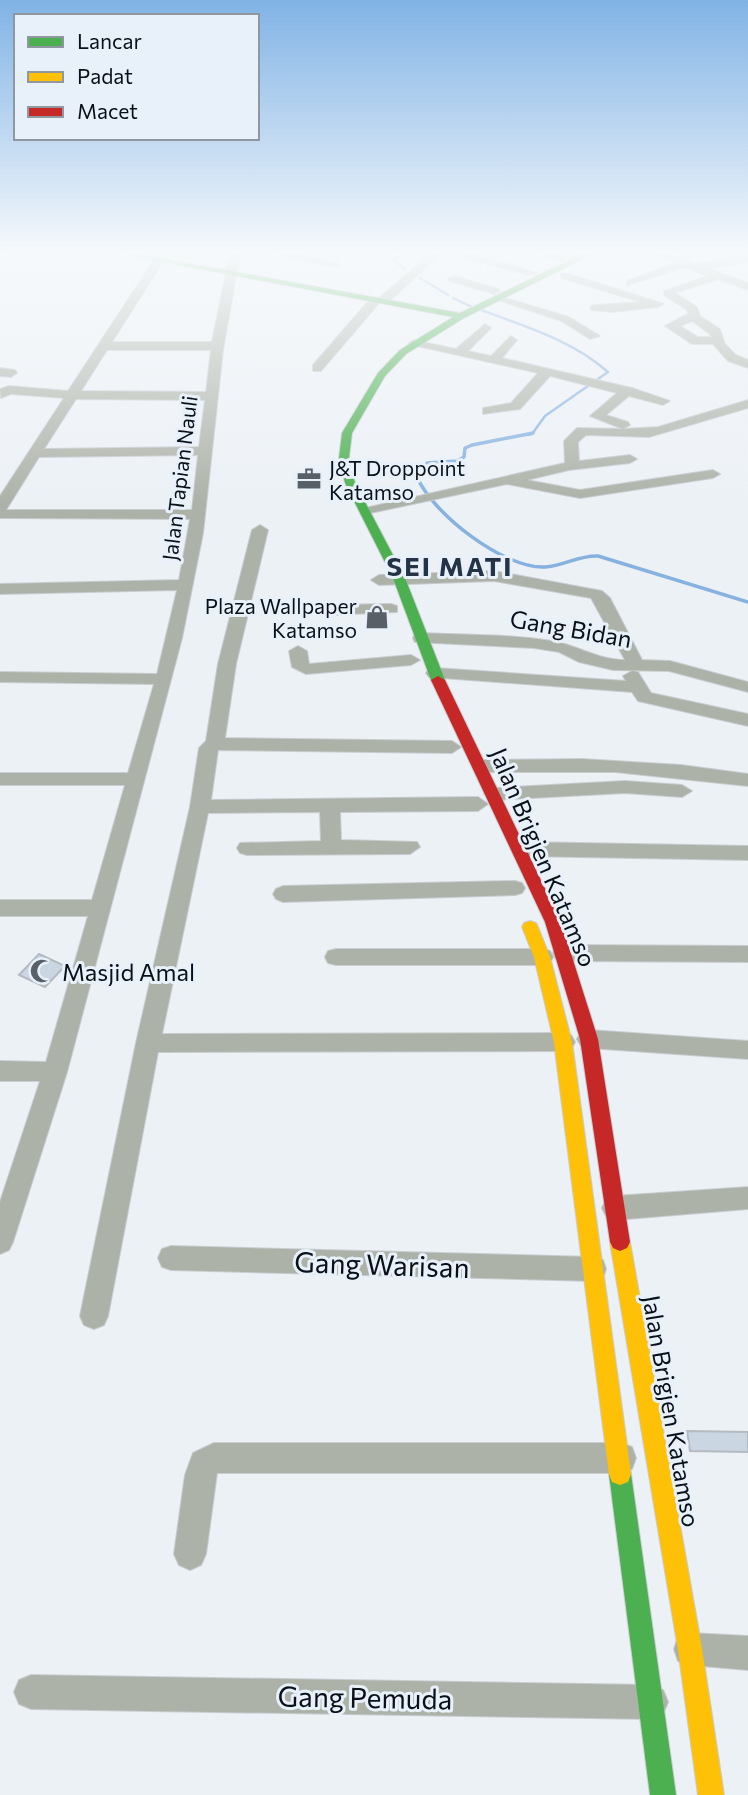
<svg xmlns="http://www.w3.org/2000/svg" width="748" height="1795" font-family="Commissioner,sans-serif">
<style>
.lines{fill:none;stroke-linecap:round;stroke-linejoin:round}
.stream-far1{stroke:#87b2e0;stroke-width:2.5}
.stream{stroke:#87b2e0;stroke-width:3.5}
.building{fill:#cad6e2;stroke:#b4bac0;stroke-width:2}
.street-casing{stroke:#c9cdd2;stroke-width:2}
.fast-casing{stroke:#c9cdd2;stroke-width:2}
.slow-casing{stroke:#c9cdd2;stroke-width:2}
.jam-casing{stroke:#c9cdd2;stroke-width:2}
.street{fill:#adb2a8;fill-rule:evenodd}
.fast{fill:#4caf50;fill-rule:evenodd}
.slow{fill:#ffc107;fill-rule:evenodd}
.jam{fill:#c62828;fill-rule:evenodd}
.labels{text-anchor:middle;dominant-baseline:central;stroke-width:6;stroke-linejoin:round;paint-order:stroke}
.far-poi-label{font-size:21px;fill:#0a1018;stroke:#e8f1fa;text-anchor:start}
.far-street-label{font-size:21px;fill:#0a1018;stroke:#e8f1fa}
.street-label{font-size:24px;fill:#0a1018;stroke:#e8f1fa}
.poi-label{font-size:24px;fill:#0a1018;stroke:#e8f1fa;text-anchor:start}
.far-district-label{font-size:26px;font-weight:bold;letter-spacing:2px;fill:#243446;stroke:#e8f1fa}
.near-street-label{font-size:28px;fill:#0a1018;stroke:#e8f1fa}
</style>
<rect width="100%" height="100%" fill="#ecf1f6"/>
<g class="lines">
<g class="stream-far1">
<path d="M399,253l-5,7 11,10"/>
<path d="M420,278l28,17"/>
<path d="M453,298l19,9"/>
<path d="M481,310c43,16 93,31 127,62l-63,44 -13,18 -6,1"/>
</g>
<path class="stream" d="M533,433l-61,12 -7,3 -1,9 -7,4 -30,2 -10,14c16,37 87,92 128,90 19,-1 34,-12 53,-11l150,46"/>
</g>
<g class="building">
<path d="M39,954l26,12 -20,21 -26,-12z"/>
<path d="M687,1431l61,1v20l-58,-1z"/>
</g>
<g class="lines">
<g class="street-casing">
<g id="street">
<path d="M230,253h10l-17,97 -20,183 -21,105 -115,434 -54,170 -4,8 -9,4v-52l40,-121h-40v-20l46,1 42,-146h-88v-16h92l33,-115h-125v-12h128l26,-89 -154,-2v-10l157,2 20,-84 -177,4v-10l179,-4 11,-61 -190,-1v-22l64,-98 -53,-4 -10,4 -1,-9 9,-3 59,5 86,-131 5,-3 5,3 -52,82h100zM107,350h104l-5,42 -125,-1zM76,399l129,1 -6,47 -155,2zM198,455l-6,55h-186l33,-53z"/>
<path d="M268,253h24l48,11 -5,3z"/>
<path d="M431,253h11l-55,50h-8l-58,68h-8v-6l58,-67h8z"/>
<path d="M462,253h9l67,20 -10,2 -66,-18z"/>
<path d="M536,253h16l13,6 -5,3z"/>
<path d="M653,253h15l26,10 54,-7v6l-41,6 41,15v7l-30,-11 -43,14 22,14 3,9 20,13 5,15 11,11 12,5v8l-20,-7 -15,-17h-21l-27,-18 23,-12 -1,-4 -23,-15v-4l44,-15 -23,-9 -58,18v-4l48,-18zM692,321l18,13 1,3h-13l-18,-11z"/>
<path d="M561,274h8l95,30 -6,3 -45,5 -22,-2v-4l4,-1 46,-3 -80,-24z"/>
<path d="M454,276l44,13 2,2 -6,3 -44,-13 -2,-2z"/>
<path d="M495,295l74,22 31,19 -10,3 -29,-18 -66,-22z"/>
<path d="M485,324l6,4 -23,23 23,5 20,-20 6,4 -15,18 130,30 38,13 -7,4 -34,-9 -23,19 22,7 2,3 -7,4 35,-2 90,-27v8l-99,29 -63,-2 -8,7 1,19 51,-6 7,4 -7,4 -61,7 -42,10 53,10 133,-20 7,4 -7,4 -133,20 -73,-14 -146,31v-6l204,-46 -1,-22 13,-13 46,1 -33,-13 27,-23 -67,-17 -30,33 -37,5v-6l28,-5 27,-30 -130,-29 6,-4 42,9z"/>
<path d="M0,368l15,2 2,3 -6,4 -11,-1z"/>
<path d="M260,525l8,5 -32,134 -11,74 227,3 9,6 -9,6 -234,-3 -7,50 267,-3 10,7 -10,7 -138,1 1,28 76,2 3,5 -10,7 -163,1 -7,-2 -3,-5 3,-5 81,-2 -1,-29 -112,1 -46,221 401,-1 8,2 4,7 -4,7 -8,2 -405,1 -50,264 -4,9 -10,4 -10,-4 -4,-9 56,-273 54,-236 9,-59 7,-7 12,-77 34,-134z"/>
<path d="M494,571l108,20 8,7 32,62 28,1 78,21v10l-79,-21 -56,-1 -34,-8 -20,-10 -25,-4 -119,-6 -2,-4 2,-4 6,-1c43,2 88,1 131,8 25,4 46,19 73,19l-34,-62 -97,-17 -115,4 -8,-5 8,-5z"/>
<path d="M391,604l6,2v6l-69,3 -8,-5 8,-5z"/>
<path d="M298,646l9,5 2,13 102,-9 9,5 -9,5 -105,9 -14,-7 -3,-16z"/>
<path d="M435,668l191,13 -3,-5 9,-5 6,1 13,21 97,21v12l-110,-25 -6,-9 -203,-15 -3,-4 3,-4z"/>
<path d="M582,759l99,6 67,9v12l-133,-14h-134l-9,-6 9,-6z"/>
<path d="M625,781l57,4 10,6 -10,6 -57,-4 -131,7 -10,-6 10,-6z"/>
<path d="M521,842l227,4v14l-227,-4 -10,-7z"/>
<path d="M515,881l7,2 3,5 -3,5 -7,2 -232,7 -7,-3 -3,-5 3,-5 7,-3z"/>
<path d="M564,945l184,1v16l-184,-1 -8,-2 -3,-6 3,-6z"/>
<path d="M336,949h206l8,2 3,6 -3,6 -8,2h-206l-8,-2 -3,-6 3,-6z"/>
<path d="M589,1030l159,11v18l-159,-11 -8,-2 -4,-7 4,-7z"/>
<path d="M748,1187v22l-133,11 -9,-4 -4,-8 4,-8 9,-4z"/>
<path d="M171,1246l422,11 10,3 3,9 -3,9 -10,3 -422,-11 -9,-3 -4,-9 4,-9z"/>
<path d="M214,1443h407l11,4 4,11 -4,11 -11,4h-404l-11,81 -5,11 -11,5 -11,-5 -5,-11 11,-79 8,-22z"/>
<path d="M690,1633l58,3v34l-58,-5 -12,-4 -4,-12 4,-12z"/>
<path d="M31,1675l620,10 12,5 5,12 -5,12 -12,5 -620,-10 -12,-5 -5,-12 5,-12z"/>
</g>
</g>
<g class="fast-casing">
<g id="fast">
<path d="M115,253h18l327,60 124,-60h11l-131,65 -58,36 -21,22 -33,57 -3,25 6,25 50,95 40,102 -2,3h-10l-2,-3 -38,-102 -48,-95 -6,-25 3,-25 36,-60 22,-23 53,-33z"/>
<path d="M620,1463l8,3 3,8 45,321h-26l-41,-321 3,-8z"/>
</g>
</g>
<g class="slow-casing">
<g id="slow">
<path d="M0,253h8l-8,6z"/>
<path d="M530,921l6,2 2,4 12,30 22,85 59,432 -3,8 -8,3 -8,-3 -3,-8 -55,-432 -20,-85 -12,-30 2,-4z"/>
<path d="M620,1233l7,3 3,6 72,407 22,146h-26l-20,-146 -68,-407 3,-6z"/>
</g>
</g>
<g class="jam-casing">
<path id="jam" d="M438,676l7,4 116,242 37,117 32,203 -3,6 -7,3 -7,-3 -3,-6 -30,-203 -35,-117 -114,-242z"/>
</g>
<use href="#street" class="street"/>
<use href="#fast" class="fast"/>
<use href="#slow" class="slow"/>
<use href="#jam" class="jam"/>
</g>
<linearGradient id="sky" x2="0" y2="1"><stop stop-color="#81b3e5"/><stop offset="0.5" stop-color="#f6f9fb"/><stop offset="1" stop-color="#f6f9fb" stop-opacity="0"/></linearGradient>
<rect width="748" height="504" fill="url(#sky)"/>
<defs>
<g id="office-bare" transform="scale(1.89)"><path d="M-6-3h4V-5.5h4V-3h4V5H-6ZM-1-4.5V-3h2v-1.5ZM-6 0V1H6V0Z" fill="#595f66" stroke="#e8f1fa" stroke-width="2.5" paint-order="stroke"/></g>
<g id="shop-bare" transform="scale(1.89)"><path d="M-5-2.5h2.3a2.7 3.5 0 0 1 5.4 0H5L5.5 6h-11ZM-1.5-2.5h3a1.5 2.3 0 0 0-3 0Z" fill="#595f66" stroke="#e8f1fa" stroke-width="2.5" paint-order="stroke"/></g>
<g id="mosque-bare" transform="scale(1.89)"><path d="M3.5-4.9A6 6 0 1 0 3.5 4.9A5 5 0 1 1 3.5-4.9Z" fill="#595f66" stroke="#e8f1fa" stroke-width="2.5" paint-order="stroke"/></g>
</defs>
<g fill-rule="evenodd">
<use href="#office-bare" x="309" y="479"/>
<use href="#shop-bare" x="377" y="617"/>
<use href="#mosque-bare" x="42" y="971"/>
</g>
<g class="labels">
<g class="far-poi-label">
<text x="329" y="467">J&amp;T Droppoint<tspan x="329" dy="24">Katamso</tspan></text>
<text x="357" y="605" text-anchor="end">Plaza Wallpaper<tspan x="357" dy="24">Katamso</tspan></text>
</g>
<g class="far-street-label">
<text transform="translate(179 478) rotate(-83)">Jalan Tapian Nauli</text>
</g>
<g class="street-label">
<text transform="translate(571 628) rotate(10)">Gang Bidan</text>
<text transform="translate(544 857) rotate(67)">Jalan Brigjen Katamso</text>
<text transform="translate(672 1411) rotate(80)">Jalan Brigjen Katamso</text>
</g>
<g class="poi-label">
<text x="62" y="971">Masjid Amal</text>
</g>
<g class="far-district-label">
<text x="450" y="565">SEI MATI</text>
</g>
<g class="near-street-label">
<text transform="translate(382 1264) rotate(2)">Gang Warisan</text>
<text transform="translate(365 1697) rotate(1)">Gang Pemuda</text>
</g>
</g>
<rect x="14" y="14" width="245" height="126" fill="#e8f1fa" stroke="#8f97a0" stroke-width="2"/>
<rect x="28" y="37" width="35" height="10" fill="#4caf50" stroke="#8f97a0" stroke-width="2"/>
<text x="77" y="49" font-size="21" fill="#0a1018">Lancar</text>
<rect x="28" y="72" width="35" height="10" fill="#ffc107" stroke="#8f97a0" stroke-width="2"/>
<text x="77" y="84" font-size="21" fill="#0a1018">Padat</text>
<rect x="28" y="107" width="35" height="10" fill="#c62828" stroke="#8f97a0" stroke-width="2"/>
<text x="77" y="119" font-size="21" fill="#0a1018">Macet</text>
</svg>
